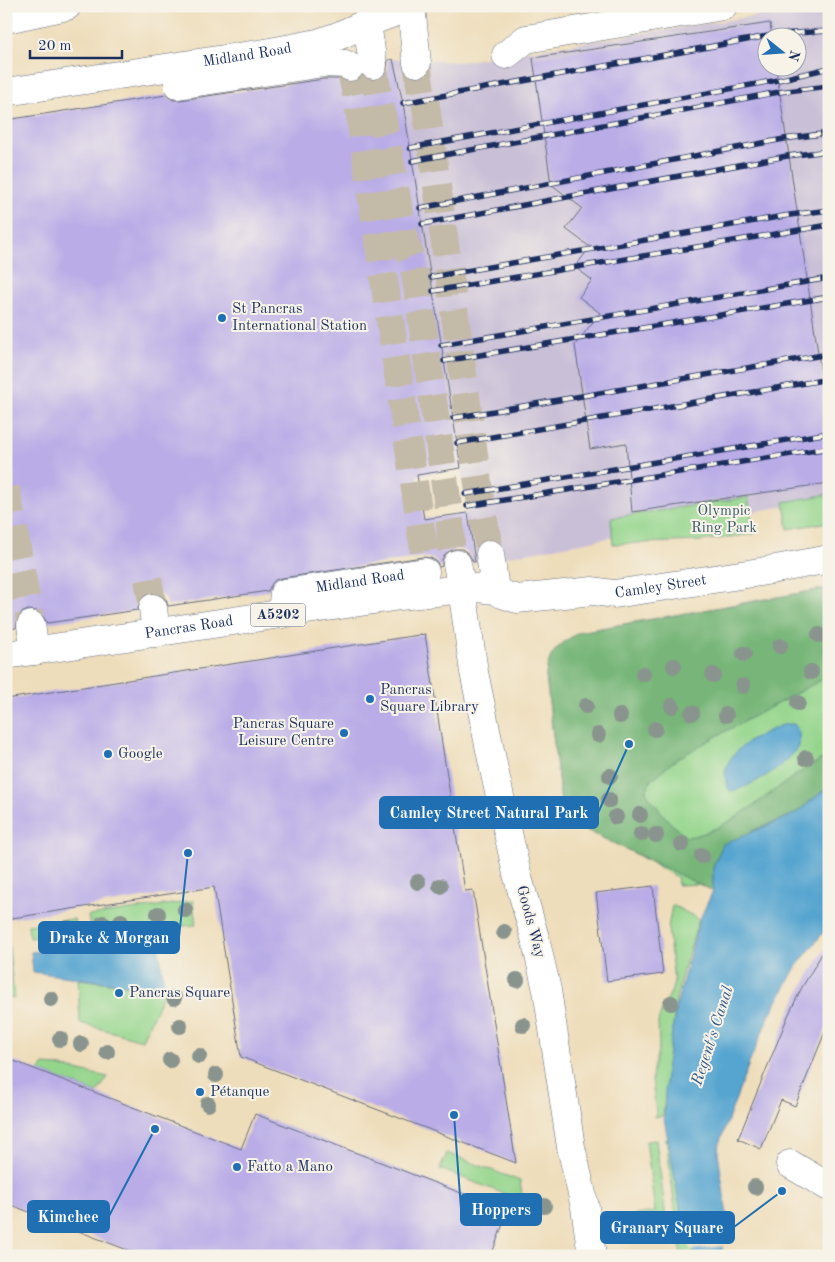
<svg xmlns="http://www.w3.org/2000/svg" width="835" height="1262" font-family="'Old Standard TT',serif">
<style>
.industrial{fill:#c9bfd7;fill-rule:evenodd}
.green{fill:#94d58c;stroke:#588275}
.forest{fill:#77b678;stroke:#49726b}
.water{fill:#56a5d0;stroke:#386a97}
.pier{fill:#eeddba}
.building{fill:#baade7}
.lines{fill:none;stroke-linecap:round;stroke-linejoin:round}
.minor-tunnel{stroke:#c4baa8;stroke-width:28;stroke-dasharray:28 14;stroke-linecap:butt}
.major-tunnel{stroke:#c4baa8;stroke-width:28;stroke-dasharray:28 14;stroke-linecap:butt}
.minor-casing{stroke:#656c7e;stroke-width:29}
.major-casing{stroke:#656c7e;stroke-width:29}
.minor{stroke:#fff;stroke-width:28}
.major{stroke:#fff;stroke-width:28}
.rail-casing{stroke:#1b2f5e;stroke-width:5.5}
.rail{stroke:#f7f3e8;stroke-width:4;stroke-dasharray:11;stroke-linecap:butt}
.tree{fill:#8a948e}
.poi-dot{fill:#1f6fb2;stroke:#f7f3e8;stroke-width:2}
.labels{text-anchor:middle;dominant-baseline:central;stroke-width:4;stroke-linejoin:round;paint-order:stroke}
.shield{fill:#f7f3e8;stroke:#5d6a87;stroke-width:1}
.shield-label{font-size:14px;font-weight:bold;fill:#1b2f5e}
.street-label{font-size:15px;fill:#1b2f5e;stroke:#f7f3e8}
.poi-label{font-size:15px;fill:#1b2f5e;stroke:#f7f3e8;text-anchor:start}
.park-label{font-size:15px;fill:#39586a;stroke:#f7f3e8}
.water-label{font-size:16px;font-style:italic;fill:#305886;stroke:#f7f3e8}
.leader{fill:none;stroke:#1f6fb2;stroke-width:2}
.callout-dot{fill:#1f6fb2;stroke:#f7f3e8;stroke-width:2}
.callout{fill:#1f6fb2;stroke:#1f6fb2;stroke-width:2}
.callout-label{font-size:16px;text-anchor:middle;font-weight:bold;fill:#fff}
</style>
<rect width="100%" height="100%" fill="#f7f3e8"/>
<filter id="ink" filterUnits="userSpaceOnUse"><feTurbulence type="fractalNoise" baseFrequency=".02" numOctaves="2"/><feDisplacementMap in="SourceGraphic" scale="10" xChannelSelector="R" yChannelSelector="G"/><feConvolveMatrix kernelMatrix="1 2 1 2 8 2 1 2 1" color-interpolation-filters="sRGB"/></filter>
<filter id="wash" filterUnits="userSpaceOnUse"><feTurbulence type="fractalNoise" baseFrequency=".0096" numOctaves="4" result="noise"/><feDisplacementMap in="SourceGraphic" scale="20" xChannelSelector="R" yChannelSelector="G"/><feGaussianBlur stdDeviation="1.12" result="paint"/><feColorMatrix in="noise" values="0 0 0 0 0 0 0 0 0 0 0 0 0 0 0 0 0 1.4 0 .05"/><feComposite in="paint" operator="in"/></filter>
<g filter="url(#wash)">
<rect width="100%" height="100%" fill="#eeddba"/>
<path class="industrial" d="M820,6h9v492l-353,64 -73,-459 -10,-44 66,3zM768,38h30v30h-30z"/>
<g class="green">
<path d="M829,494v28l-41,7 -4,-27z"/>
<path d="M748,497l6,37 -52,7 -89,3 -2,-26z"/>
<path d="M829,588v167l-7,5 7,15v23l-128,86 -24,1 1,-7 -49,-28 -66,-31 -17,-143c2,-25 14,-31 33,-44z"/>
<path d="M193,901l3,24 -105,8 -3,-17z"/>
<path d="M672,905l27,14 -16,52 -7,28 -13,117 -9,1 2,-4 -4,-34 1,-10 6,-21 -1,-26 4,-12 10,-20 2,-8 -6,-54z"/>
<path d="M74,919l2,16 -47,3 -1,-13z"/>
<path d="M6,928h1l7,70 -8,-1z"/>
<path d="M78,979l87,11 -23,50 -62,-17z"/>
<path d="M44,1065l13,1 51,11 -11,16 -58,-22z"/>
<path d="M666,1139h3l15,91 9,16 1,10h-13z"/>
<path d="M656,1140l12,94 -31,4 -2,-23 20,-3 -9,-71z"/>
<path d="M447,1153l73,28 3,20 -83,-32z"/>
</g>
<path class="forest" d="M829,588v88l-114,61 -38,22 -26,21 -5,12c12,17 24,32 40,45 36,-2 86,-47 116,-66 9,-6 18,-11 27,-16v31l-34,28 -44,17 -38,36v24l-150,-72 -17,-143c2,-25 14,-31 33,-44z"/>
<g class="water">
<path d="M785,724h9c5,5 7,15 4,22 -7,17 -51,44 -68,45 -20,-35 29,-57 55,-67z"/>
<path d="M829,786v139l-33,42 -26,47 -20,47 -31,83 -1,8 9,64 -6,23 2,17h-29l-1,-10 -9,-16 -20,-112 2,-48 10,-63 23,-86 14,-30v-24l10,-23 72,-30z"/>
<path d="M158,943l7,47 -132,-18 -2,-20z"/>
</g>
<path class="pier" d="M726,1227l-3,12 1,7 -33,4 -8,-18z"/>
<g id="blocks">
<g class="building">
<path d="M770,23l2,15h-4v30h8l53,360v55l-197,29 -6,-69 -36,6 -15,-104 25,-32 -21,-16 13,-17 -17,-13 15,-20 -24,-18 16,-21 -31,-24 -18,-126z"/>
<path d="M393,59l10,44 58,365 -44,7 7,44 44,-6 7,49h-2l-4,-8 -7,-5h-8l-8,4 -4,6v7l-3,1 -2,-5 -6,-4 -8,-1 -141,21 -7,2 -4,5 -3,6 -100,15 -2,-7 -6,-5 -9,-1 -8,3 -4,5 -1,9 -91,13 -4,-7 -6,-5 -9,-1 -7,3 -4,6 -1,9 -10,1v-509l160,-25 7,5h7l144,-21h16l10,4 7,-2 5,-5 6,4h8l6,-2 5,-7 1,-11z"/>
<path d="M425,634l40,257 8,-1 43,273 -275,-106 -27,-170 -208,32v-220z"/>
<path d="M653,886l10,88 -56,7 -11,-88z"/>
<path d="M829,942v80l-34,84 -14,-6 -20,49 -23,-10 50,-123 13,-27z"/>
<path d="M6,1058l235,91 14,-35 253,97 -17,45h-348l-137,-53z"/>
</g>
</g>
</g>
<g filter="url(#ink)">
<use href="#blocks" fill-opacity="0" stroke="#656c7e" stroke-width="1"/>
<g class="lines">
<g class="minor-tunnel">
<path d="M417,63l4,29h3l56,406 10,56"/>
<path d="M350,67l8,36 67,454v15"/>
<path d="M6,488l25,137"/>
<path d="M148,579l5,29"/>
</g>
<path class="major-tunnel" d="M373,65l32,178 9,22 36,256 1,25 6,18"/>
<g class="minor-casing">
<g id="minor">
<path d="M411,6l6,57"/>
<path d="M6,19l61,-13"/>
<path d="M506,55l20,-16 197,-33"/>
<path d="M178,85l145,-22 22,1 5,3"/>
<path id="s1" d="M6,92l259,-39 53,-10 20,-7 29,-13"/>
<path d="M490,554l5,36"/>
<path d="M153,608l3,25"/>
<path id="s2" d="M282,614l2,-21 141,-21"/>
<path d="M31,625l4,26"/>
<path d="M790,1164l39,23"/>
<path id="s3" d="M592,1256l-7,-49 -14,-60 -24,-157 -12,-52 -18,-64 -22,-100 -21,-102 -12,-83 15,-1 18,2 7,4 15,5 76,-8 21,3 146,-22 69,-13"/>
</g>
</g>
<g class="major-casing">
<g id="major">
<path d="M373,65l-6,-42 45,-17"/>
<path id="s4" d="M6,655l394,-59 62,-7 -5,-25"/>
</g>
</g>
<use href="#minor" class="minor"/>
<use href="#major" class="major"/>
<g class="rail-casing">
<g id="rail">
<path d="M403,103l376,-69 50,-3"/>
<path d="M410,148l368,-68 51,-12"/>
<path d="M412,161l367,-69 50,-6"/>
<path d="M420,208l364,-69 45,-6"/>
<path d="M422,224l365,-68 42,-5"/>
<path d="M431,277l359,-62 39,-5"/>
<path d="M433,291l396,-66"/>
<path d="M441,345l388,-67"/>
<path d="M444,361l385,-64"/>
<path d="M453,418l376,-64"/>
<path d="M457,443l372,-64"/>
<path d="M465,494l364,-61"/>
<path d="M467,506l362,-58"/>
</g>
</g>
<use href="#rail" class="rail"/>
</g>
<g class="tree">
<circle cx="819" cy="635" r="8"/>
<circle cx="780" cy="646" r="8"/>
<circle cx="744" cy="654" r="8"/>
<circle cx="674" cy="666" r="8"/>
<circle cx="811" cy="672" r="8"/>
<circle cx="643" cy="674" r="8"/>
<circle cx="713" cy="675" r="8"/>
<circle cx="743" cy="686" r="8"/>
<circle cx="798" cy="703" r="8"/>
<circle cx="586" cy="706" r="8"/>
<circle cx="672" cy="706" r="8"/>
<circle cx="692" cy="713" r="8"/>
<circle cx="726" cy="715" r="8"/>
<circle cx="620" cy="716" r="8"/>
<circle cx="655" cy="729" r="8"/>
<circle cx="598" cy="735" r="8"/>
<circle cx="806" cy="758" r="8"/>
<circle cx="610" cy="776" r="8"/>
<circle cx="609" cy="800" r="8"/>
<circle cx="640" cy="815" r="8"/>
<circle cx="616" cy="817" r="8"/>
<circle cx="641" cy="834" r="8"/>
<circle cx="656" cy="835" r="8"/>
<circle cx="682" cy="844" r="8"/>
<circle cx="702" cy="856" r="8"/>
<circle cx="418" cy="882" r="8"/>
<circle cx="440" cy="886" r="8"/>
<circle cx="185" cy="910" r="8"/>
<circle cx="158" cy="914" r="8"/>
<circle cx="121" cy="921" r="8"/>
<circle cx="103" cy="923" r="8"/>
<circle cx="68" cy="928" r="8"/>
<circle cx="504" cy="932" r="8"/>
<circle cx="517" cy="980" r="8"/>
<circle cx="174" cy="998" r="8"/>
<circle cx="51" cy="999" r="8"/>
<circle cx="671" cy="1003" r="8"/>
<circle cx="523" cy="1025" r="8"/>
<circle cx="180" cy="1026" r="8"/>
<circle cx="60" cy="1039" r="8"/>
<circle cx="81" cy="1044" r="8"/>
<circle cx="107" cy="1052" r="8"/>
<circle cx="199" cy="1056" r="8"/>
<circle cx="170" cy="1060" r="8"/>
<circle cx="216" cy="1075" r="8"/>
<circle cx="208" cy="1104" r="8"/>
<circle cx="755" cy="1187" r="8"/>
<circle cx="544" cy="1206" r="8"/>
</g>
</g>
<g class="poi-dot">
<circle cx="222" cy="318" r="5"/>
<circle cx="370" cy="699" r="5"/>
<circle cx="344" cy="733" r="5"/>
<circle cx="108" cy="754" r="5"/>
<circle cx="119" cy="993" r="5"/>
<circle cx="200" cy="1092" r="5"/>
<circle cx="237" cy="1167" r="5"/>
</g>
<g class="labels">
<rect class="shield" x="250.5" y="603.5" width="55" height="23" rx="4"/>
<g class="shield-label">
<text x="278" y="615">A5202</text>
</g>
<g class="street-label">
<text stroke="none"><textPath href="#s1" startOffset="244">Midland Road</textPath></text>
<text stroke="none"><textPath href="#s2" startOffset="98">Midland Road</textPath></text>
<text stroke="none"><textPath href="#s3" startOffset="882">Camley Street</textPath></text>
<text stroke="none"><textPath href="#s4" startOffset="185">Pancras Road</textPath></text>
<text transform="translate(530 922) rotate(75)">Goods Way</text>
</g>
<g class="poi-label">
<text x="232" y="309">St Pancras<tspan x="232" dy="17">International Station</tspan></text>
<text x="380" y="690">Pancras<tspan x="380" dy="17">Square Library</tspan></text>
<text x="334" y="724" text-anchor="end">Pancras Square<tspan x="334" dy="17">Leisure Centre</tspan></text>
<text x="118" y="754">Google</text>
<text x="129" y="993">Pancras Square</text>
<text x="210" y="1092">Pétanque</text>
<text x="247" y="1167">Fatto a Mano</text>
</g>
<g class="park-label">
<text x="724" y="511">Olympic<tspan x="724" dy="17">Ring Park</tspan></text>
</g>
<g class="water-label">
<text transform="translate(713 1036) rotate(-72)">Regent's Canal</text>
</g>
</g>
<path class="leader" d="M629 744L598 813M188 853L179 937M454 1115L461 1209M155 1129L109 1216M782 1191L734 1227"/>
<g class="callout-dot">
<circle cx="629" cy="744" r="5"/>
<circle cx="188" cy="853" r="5"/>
<circle cx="454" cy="1115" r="5"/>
<circle cx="155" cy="1129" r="5"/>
<circle cx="782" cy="1191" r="5"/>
</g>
<g class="callout">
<rect x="380" y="797" width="218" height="31" rx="5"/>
<rect x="39" y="922" width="140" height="31" rx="5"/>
<rect x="461" y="1194" width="80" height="31" rx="5"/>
<rect x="28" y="1201" width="81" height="31" rx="5"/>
<rect x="601" y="1212" width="133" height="31" rx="5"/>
</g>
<g class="callout-label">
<text x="489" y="818">Camley Street Natural Park</text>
<text x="109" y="943">Drake &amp; Morgan</text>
<text x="501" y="1215">Hoppers</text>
<text x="68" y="1222">Kimchee</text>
<text x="667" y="1233">Granary Square</text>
</g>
<rect width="835" height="1262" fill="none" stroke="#f7f3e8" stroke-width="25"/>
<g transform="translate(782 52) rotate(107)"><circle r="24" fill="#f7f3e8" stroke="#9fa5b1"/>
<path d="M0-4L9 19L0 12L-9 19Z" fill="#1f6fb2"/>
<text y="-8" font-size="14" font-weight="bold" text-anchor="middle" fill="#1b2f5e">N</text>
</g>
<path d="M30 50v8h92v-8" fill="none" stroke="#1b2f5e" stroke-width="2.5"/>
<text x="38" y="50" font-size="15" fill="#1b2f5e" stroke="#f7f3e8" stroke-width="4" paint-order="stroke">20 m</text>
</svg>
